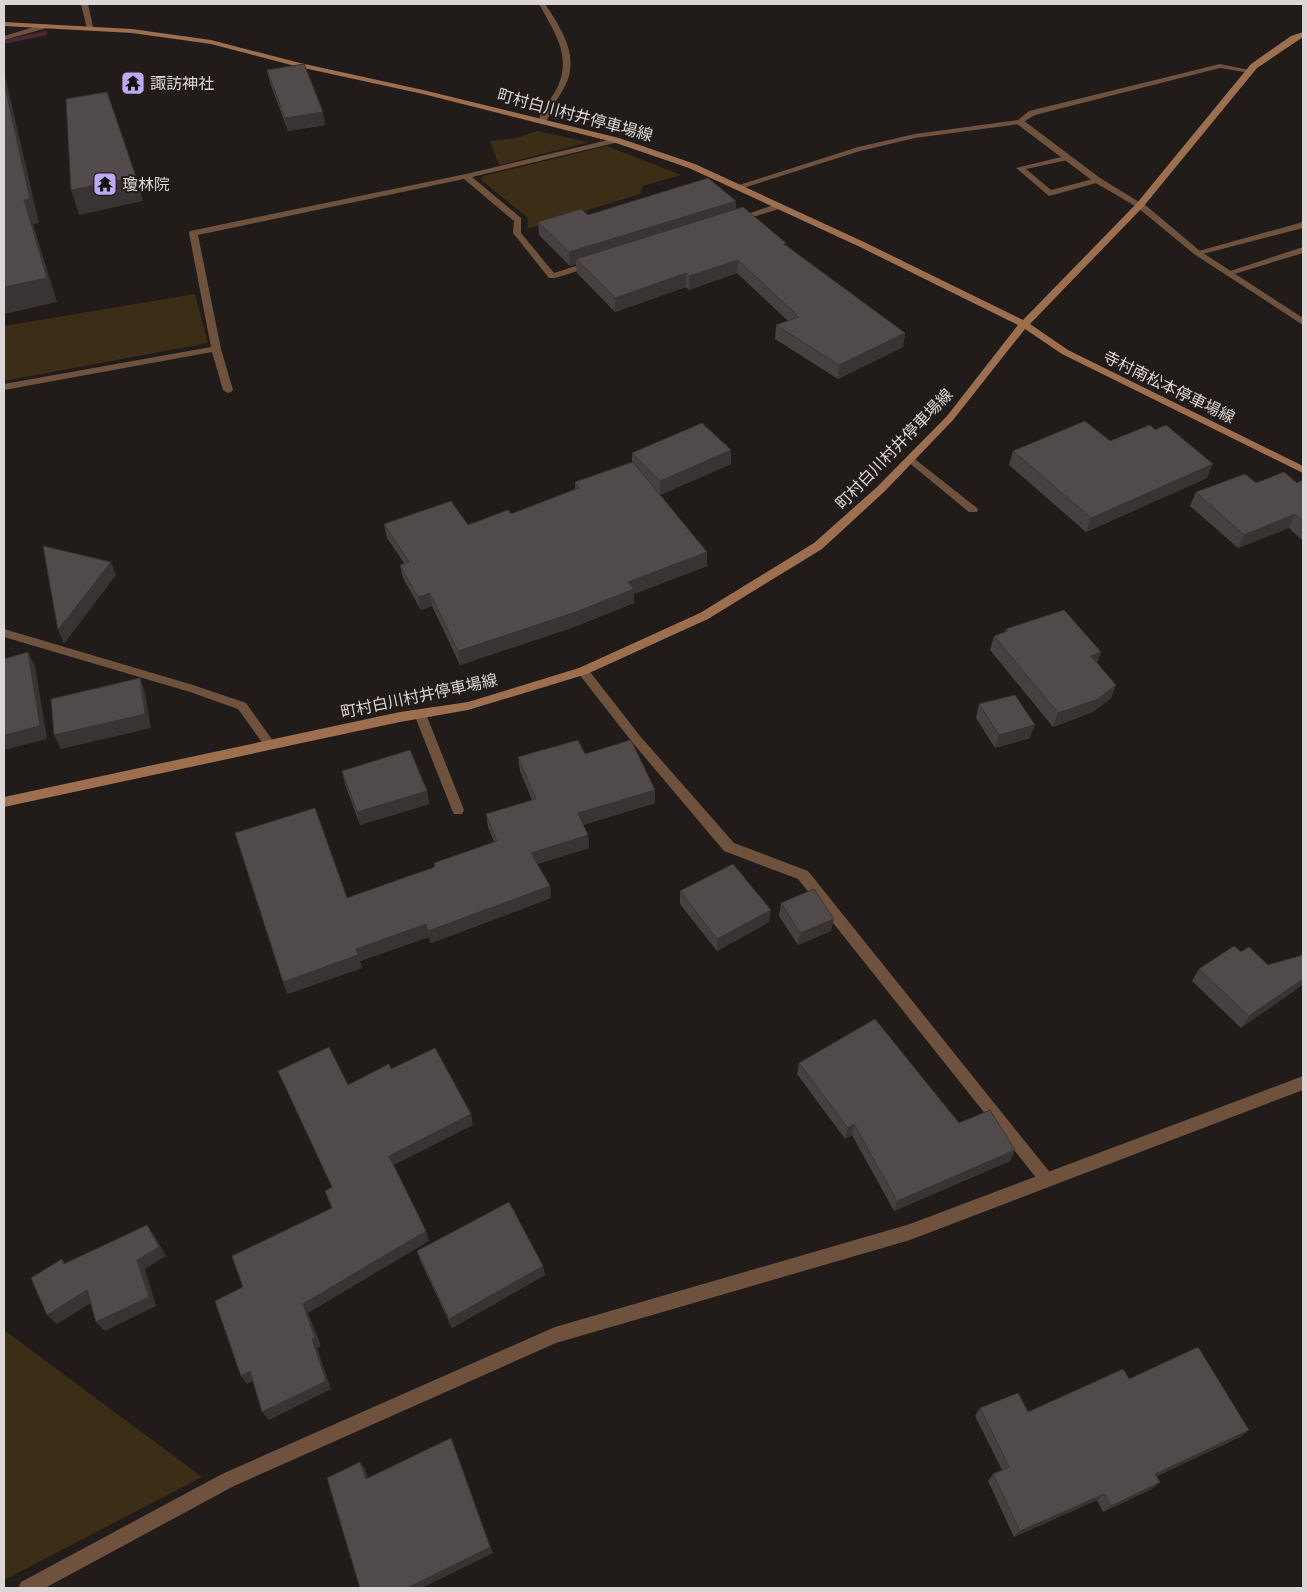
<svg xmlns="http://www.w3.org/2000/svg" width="1307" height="1592" font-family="'Space Grotesk','Noto Sans JP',sans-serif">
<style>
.green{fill:#3c2d16}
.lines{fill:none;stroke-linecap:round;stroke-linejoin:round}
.stream{fill:#492935;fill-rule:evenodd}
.lane{fill:#6f523d;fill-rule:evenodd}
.street{fill:#6f523d;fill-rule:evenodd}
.secondary{fill:#9d6f4e;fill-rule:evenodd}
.wall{fill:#464040}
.shaded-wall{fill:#393434}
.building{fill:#514a4a;stroke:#393434}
.labels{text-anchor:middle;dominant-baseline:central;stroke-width:4;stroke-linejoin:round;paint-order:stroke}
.far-poi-label{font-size:16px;fill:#dcd7d6;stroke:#211b1a;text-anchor:start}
.far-street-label{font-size:16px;fill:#dcd7d6;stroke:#211b1a}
</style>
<rect width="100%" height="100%" fill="#211b1a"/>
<g class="green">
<path d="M537,131l52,11 -90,23 -9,-24 27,-3z"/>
<path d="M607,146l74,29 -38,11 -3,8 -113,35 1,-11 -47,-38 2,-4z"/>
<path d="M195,294l13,49 -204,38v-55z"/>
<path d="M4,1330l198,147 -198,103z"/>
</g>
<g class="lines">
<path class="stream" d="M44,31h3v4l-43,9v-4z"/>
<g class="lane">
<path d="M81,4h7l6,27 -7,-2z"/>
<path d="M539,4h6c14,21 31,46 24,72 -3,10 -9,19 -15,28 -3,6 -5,17 -11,19l-4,-2 1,-5c5,-11 13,-19 18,-30 14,-31 -5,-56 -19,-82z"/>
<path d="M44,24l4,2 -1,2 -43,12v-4z"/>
<path d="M1220,64l34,7 -4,2 -30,-5 -185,47 -15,9 -105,14 -55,13 -120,38 -7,-2 125,-40 57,-13 103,-14 11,-9z"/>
<path d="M616,138l4,2 -1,2 -147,35 49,41v15l33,40 37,-12 4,3 -1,2 -39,12h-6l-36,-45 1,-12 -50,-42 -266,56 23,114 12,41 -2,2 -3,1 -5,-3 -11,-38 -208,38v-6l207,-37 -22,-114 1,-2 276,-57z"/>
<path d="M1065,156h3v4l-42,9 25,21 46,-12h3v4l-51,14 -33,-28z"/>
<path d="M779,203l3,1v4l-45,14 -4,-3z"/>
<path d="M1137,203h6l57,48 103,67v7l-109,-71 -57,-47z"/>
<path d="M4,629l189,56 53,18 30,42 -2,3h-8l-28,-39 -48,-17 -186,-55z"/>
<path d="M583,667l4,1 53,68 94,107 74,28 244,304 3,5 -3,5 -5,2 -5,-2 -244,-306 -74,-28 -92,-109 -53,-68 -2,-3z"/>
</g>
<g class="street">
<path d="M1017,120h6l77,58 44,27 -7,2 -43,-25 -77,-58z"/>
<path d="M1303,222v6l-104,27 -4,-3z"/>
<path d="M1303,247v6l-72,22 -3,1 -4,-3z"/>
<path d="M911,456l66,52 1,2 -1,2h-8l-62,-51 -1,-2z"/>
<path d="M420,710l6,4 38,96 -2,4h-8l-2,-4 -38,-96z"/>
<path d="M1303,1076v14l-393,150 -354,103 -322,143 -189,102h-27l3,-6 201,-108 333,-147 355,-103z"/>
</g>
<path class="secondary" d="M4,22l128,7 79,11 89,23 123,27 196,48 76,26 169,78 159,78 114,-117 114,-139 40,-28 12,-4v5l-46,31 -114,139 -113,117 38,26 235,116v7l-241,-119 -37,-25 -72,91 -68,71 -63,58 -114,70 -121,55 -119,36 -68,12 -396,85v-10l396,-85 68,-10 111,-34 121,-55 114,-70 63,-56 70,-71 71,-91 -160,-79 -169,-78 -76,-26 -190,-48 -124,-27 -88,-23 -79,-11 -128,-7z"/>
</g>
<g class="wall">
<path d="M267,70l58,55 -37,6 -18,-48z"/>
<path d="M736,201v9l169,123 -2,14 -65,32 -63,-40 1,-14 12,-4 -51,-48 -48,17 -3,-3 -71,25 -38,-39 -1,-9 -6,2 -31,-31 -1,-13 50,-7z"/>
<path d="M1013,451l194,27 -121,54 -77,-67z"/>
<path d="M632,453l99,11 -71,31 47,57v14l-73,28v9l-60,24 -114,38 -28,-59 -11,4 -18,-32 -3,-13 4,-2 -17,-25 -3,-14 84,1 43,-11 64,-25v-7l57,-20z"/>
<path d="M1303,480v61l-14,-13 -51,20 -48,-42 6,-14 60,-9h41z"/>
<path d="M1006,629l95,23 -4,11 19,22 -5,13 -18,14 -40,15 -63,-77 4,-14 11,-4z"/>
<path d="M979,704l51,34 -35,10 -19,-30z"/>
<path d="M585,754l70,36v13l-72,22 5,10 1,13 -52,16 13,22 1,12 -120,45 -2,-6 -69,24 2,7 -75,26 60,-96 88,-31 59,-25 -6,-15 -2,-13 46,-14 -12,-29 -2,-14z"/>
<path d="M342,771l85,20 2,13 -69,21 -15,-41z"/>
<path d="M680,891l89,31 -52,29 -37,-47z"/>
<path d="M781,903l50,28 -33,14 -19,-29z"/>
<path d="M1241,952l27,13 35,-10 -62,73 -49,-47 7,-12z"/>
<path d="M799,1063l160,60 56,27 -5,11 -116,50 -42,-76 -7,4 -48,-65z"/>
<path d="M417,1251l126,15 2,9 -93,53 -32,-68z"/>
<path d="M1129,1379l120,51 -9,7 -83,39 3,6 -8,7 -49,23 -6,-12 -83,37 -26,-56 5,-7 9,-4 -27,-54 5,-8 48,4z"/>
</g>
<g class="shaded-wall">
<path d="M4,71l35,152 -6,1 24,78 -53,12v-27l20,-87 -20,-118z"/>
<path d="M323,112l2,13 -37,6 -3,-13z"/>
<path d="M136,177l7,24 -64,14 -8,-25z"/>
<path d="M736,201v14l-160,44v5l-6,2 -1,-14z"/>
<path d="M738,260l-1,13 -48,17v-14z"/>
<path d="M686,273v14l-71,25v-14z"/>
<path d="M905,333l-2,14 -65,32 1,-14z"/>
<path d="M731,450v14l-71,31v-14z"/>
<path d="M1213,464l-6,14 -121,54 5,-14z"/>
<path d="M1295,514l-6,14 -51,20 6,-13z"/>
<path d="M707,552v14l-73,28v9l-60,24 -114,38 -2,-14 170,-69z"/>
<path d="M111,562l5,13 -52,69 -6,-14z"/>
<path d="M430,593l2,13 -11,4 -3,-13z"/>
<path d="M28,652l7,14 12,73 -43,11v-15z"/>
<path d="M1101,652l-5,13 -5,-9z"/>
<path d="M140,678l5,14 6,36 -90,21 -7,-14z"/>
<path d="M1116,685l-5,13 -18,14 -40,15 5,-14z"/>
<path d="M1035,725l-5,13 -35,10 4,-13z"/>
<path d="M655,790v13l-76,23 -1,-13z"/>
<path d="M427,791l2,13 -69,21 -3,-13z"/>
<path d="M588,835l1,13 -57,17 -1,-12z"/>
<path d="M550,886l1,12 -120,45 -3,-12z"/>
<path d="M771,910l-2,12 -52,29v-12z"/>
<path d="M834,919l-3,12 -33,14 2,-12z"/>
<path d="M426,924l3,13 -69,24 2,7 -75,26 -4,-12 73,-33z"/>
<path d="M1303,979v6l-62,43 8,-12z"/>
<path d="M471,1114l2,11 -81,41 -3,-10z"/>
<path d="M854,1124l-2,11 -7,4 3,-11z"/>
<path d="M1015,1150l-5,11 -116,50 3,-10z"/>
<path d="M147,1225l7,10 12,21 -21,13 11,37 -51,25 -9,-9 41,-62z"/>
<path d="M426,1231l3,10 -121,72 13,33 -4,2 14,41 -62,31 -7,-8 50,-73 -9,-35z"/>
<path d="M543,1266l2,9 -93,53 -3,-9z"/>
<path d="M87,1290l9,10 -39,24 -10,-9z"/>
<path d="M250,1371l6,8 -9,5 -6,-8z"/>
<path d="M1249,1430l-9,7 -93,44 8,-7z"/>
<path d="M451,1438l42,115 -71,35h-15z"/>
<path d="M360,1462l5,7 6,17 -5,-7z"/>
<path d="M1160,1482l-8,7 -49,23 8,-6z"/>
<path d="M1104,1494l-7,6 -83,37 6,-6z"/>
</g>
<g class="building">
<path d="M304,64l19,48 -38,6 -18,-48z"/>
<path d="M4,82l26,117 -6,1 23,78 -43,9z"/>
<path d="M107,92l29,85 -65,13 -5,-91z"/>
<path d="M708,178l28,23 -167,51 -31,-30 43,-13 7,6z"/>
<path d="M743,207l43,36 -2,1 121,89 -66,32 -63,-40 23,-8 -61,-57 -49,16 -3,-3 -71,25 -39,-39z"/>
<path d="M1085,421l25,20 40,-16 5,5 11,-5 47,39 -122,54 -78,-67z"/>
<path d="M702,423l29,27 -71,31 -28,-28z"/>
<path d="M633,462l74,90 -79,30 6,7 -61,24 -115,38 -28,-58 -12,4 -18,-32 9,-3 -25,-38 67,-23 17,24 40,-15 3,4 68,-26 -4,-6z"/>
<path d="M1284,472l13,11 6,-3v41l-8,-7 -51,21 -48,-43 49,-18 11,9z"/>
<path d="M43,546l68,16 -53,68z"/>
<path d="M1064,610l37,42 -10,4 25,29 -18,14 -40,14 -64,-77 14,-5 -2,-2z"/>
<path d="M28,652l12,74 -36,9v-76z"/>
<path d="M140,678l5,36 -91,21 -3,-36z"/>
<path d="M1015,695l20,30 -36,10 -20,-31z"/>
<path d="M578,740l7,14 46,-14 24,50 -77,23 10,22 -57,18 19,33 -122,45 -2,-7 -70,25 2,6 -75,27 -48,-149 80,-25 32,90 88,-31 -1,-4 63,-22 -11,-27 50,-15 -18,-42z"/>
<path d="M410,750l17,41 -70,21 -15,-41z"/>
<path d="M733,864l38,46 -54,29 -37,-48z"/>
<path d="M814,889l20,30 -34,14 -19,-30z"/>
<path d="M1234,946l7,6 8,-5 19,18 35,-10v24l-54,37 -50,-47z"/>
<path d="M875,1019l84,104 31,-13 25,40 -118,51 -43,-77 -6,4 -49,-65z"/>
<path d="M329,1047l19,38 41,-21 2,5 44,-21 36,66 -82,42 37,75 -123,73 12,34 -3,1 14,42 -64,31 -12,-41 -9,5 -26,-75 28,-14 -11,-31 100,-48 -7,-17 7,-4 -54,-116z"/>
<path d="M509,1202l34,64 -94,53 -32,-68z"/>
<path d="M147,1225l12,22 -22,13 12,37 -53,25 -9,-32 -40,25 -16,-37 31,-19 2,5z"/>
<path d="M1198,1347l51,83 -94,44 5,8 -49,24 -7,-12 -84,37 -27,-57 16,-7 -29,-59 38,-15 10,19 95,-43 6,10z"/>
<path d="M451,1438l39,109 -83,41h-47l-33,-110 33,-16 6,17z"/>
</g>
<defs>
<g id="temple-square" transform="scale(1.25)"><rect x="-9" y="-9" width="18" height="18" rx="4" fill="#bea9f5" stroke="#211b1a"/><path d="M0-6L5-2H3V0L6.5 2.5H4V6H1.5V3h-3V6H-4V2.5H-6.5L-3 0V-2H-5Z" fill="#111"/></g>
</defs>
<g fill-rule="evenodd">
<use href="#temple-square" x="133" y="83"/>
<use href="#temple-square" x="105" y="184"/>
</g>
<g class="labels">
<g class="far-poi-label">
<text x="150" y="83">諏訪神社</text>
<text x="122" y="184">瓊林院</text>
</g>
<g class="far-street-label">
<text transform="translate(575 115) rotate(15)">町村白川村井停車場線</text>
<text transform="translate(1169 387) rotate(26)">寺村南松本停車場線</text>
<text transform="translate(894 449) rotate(-46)">町村白川村井停車場線</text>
<text transform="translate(419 696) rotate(-12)">町村白川村井停車場線</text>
</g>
</g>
<rect width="1307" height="1592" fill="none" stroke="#dcd7d6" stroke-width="10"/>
</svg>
